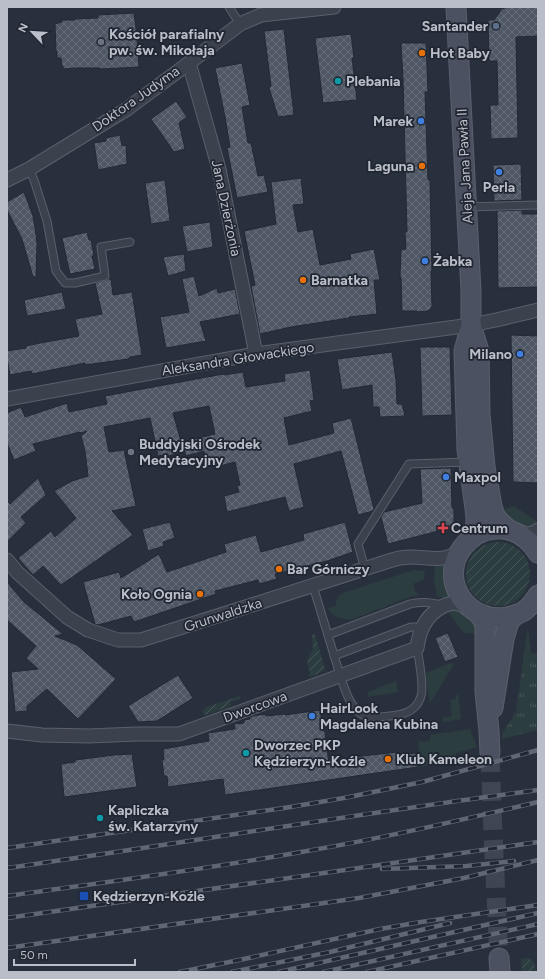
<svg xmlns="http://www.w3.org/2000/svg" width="545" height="979" font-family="Figtree,sans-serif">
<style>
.grass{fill:#2c3d3f}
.park{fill:url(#park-tufts)}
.garden{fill:url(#garden-furrows)}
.building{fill:url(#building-cross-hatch);stroke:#232934}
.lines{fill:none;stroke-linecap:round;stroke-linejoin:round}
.secondary-tunnel{stroke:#3f4552;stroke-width:19;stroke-dasharray:19 10;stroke-linecap:butt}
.lane-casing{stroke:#5a606b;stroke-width:9}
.street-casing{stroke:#5a606b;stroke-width:15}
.secondary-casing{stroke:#5a606b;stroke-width:21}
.lane{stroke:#3c424d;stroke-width:7}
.street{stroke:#3c424d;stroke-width:13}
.secondary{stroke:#4b5160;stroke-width:19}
.rail-casing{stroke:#5f6674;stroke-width:4.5}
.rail{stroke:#212732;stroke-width:3;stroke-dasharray:9;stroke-linecap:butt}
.service-dot{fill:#5c6f8a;stroke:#212732;stroke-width:1.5}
.worship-dot{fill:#6b7280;stroke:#212732;stroke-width:1.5}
.food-dot{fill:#e8710a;stroke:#212732;stroke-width:1.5}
.culture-dot{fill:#0f9aa8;stroke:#212732;stroke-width:1.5}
.shop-dot{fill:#3f7fe0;stroke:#212732;stroke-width:1.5}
.health-dot{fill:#e0444e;stroke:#212732;stroke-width:1.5}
.transit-dot{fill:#1a4fb4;stroke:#212732;stroke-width:1.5}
.labels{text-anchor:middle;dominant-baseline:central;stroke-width:3.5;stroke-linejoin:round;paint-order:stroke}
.poi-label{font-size:14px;font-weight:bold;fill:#b9bec8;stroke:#212732;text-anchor:start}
.street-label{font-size:14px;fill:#b9bec8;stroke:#212732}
</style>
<defs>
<pattern id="park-tufts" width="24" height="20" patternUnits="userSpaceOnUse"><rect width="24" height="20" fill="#2c3d3f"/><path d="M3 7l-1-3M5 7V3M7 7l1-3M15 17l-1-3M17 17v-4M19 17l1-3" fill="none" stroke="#485759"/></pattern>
<pattern id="garden-furrows" width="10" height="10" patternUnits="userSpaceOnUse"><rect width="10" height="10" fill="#2c3d3f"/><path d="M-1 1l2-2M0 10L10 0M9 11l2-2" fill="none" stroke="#485759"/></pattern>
<pattern id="building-cross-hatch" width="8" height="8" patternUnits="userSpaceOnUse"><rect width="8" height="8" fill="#4f5765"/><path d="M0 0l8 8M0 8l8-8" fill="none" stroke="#666d7a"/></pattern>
</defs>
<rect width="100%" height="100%" fill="#29303d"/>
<g class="grass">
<path d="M514,506l22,15 2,3c-21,9 -25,-1 -38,-14z"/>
<path d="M435,565l13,1 6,32 -5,1 -12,-3 -3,-16z"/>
<path d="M414,570l11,1 -1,8 -11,5 2,7 4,4 -9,2 -57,22c-11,1 -20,-2 -25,-11l8,-2c0,-6 1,-10 7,-13z"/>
<path d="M452,611c18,0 21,10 28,23l-16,-1 -16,-21z"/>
<path d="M450,663l4,1 -24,39 -4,-25v-5z"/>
<path d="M396,681l2,11 -30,5v-5z"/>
<path d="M455,695h3l3,24 -18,3 -1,-4 10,-2 -2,-16 6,-1z"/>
<path d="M470,729l7,18 -21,6v3l-34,11 -4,-25 12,-1v-6z"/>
</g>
<path class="park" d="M528,628l3,26 7,-1v77l-21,5 -15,4v-4l3,-6 11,-17 11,-79z"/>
<g class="garden">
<circle cx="498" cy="574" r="32"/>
<path d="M312,634h1l2,1 10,34 -1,2 -14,6 -1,-3 1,-1 -3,-12 6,-12z"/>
<path d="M240,696v3l-10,3 1,4 -26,9 -3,-4 3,-1 -1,-2z"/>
<path d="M529,958l5,5 2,9h-14l-1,-13z"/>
</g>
<g class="building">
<path d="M508,7h30v29l-22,1 2,101 -27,1 -1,-34h8l-1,-44h-8l-1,-41h6l8,-11z"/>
<path d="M134,13l3,23 2,31 -38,2 -1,-1h-24l-13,1v-3h-1l-1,-8h-4v-6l-1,-1 -1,-27 7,-2v-2h13v-1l23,-1v-3z"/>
<path d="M284,29l10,86 -16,2 -9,-29 2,-2 -7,-55z"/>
<path d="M351,34l3,24h-2l5,42 -34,3 -8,-65z"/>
<path d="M401,43h25l2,49h-3l3,88h2l2,91h-1l1,36 -4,4 -11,1v-1h-15l-1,-34h-1l1,-27 5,-1 -1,-17h2l-4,-153z"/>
<path d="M242,63l8,42 -8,2 6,36h3l7,33 6,-1 4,17 -31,6 -10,-50 3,-1 -5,-30 -10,-49z"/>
<path d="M176,101l11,16 -8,6 6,26 -11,3 -23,-33z"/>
<path d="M120,135l2,11 4,-1 1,19 -29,6 -4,-27 12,-2v-3z"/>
<path d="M521,164l1,36 -28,1 -1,-36z"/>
<path d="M301,178l3,26 -11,1 5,27 15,-3 7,36 31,-6 -1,-5 24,-5 6,31h-6l3,34 -28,3v1l-58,9 -31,7 -9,-48 4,-1 -11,-54 32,-7 -5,-42z"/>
<path d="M165,180l5,41 -19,3 -6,-41z"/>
<path d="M24,192l9,24 3,18 1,10 -1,33h-3l-11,-38 -15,-29v-8z"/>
<path d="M522,210v4h16v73l-40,1 -1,-77z"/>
<path d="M210,222l3,25 -26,5 -5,-26z"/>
<path d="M87,232l2,8h2l3,16h-2l3,13 -25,5 -8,-36z"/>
<path d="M184,254l2,17 -18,5 -5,-19z"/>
<path d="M194,276l5,20 18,-8 1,5 17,-4 5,25 -40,8 6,19 -40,7 -6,-31 29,-5 -7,-33z"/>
<path d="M109,279h2l2,16 19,-3 10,63 -12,2 -2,2 -43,6v-2l-53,11 -1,-3 -21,4 -3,-16v-8l19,-3v-2l9,-2 44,-8 -4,-17 27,-5 -7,-31z"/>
<path d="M62,292l4,17 -39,7 -3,-16z"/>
<path d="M511,335l27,1v147l-25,-1z"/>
<path d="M420,347h30l2,68 -30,1z"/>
<path d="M392,352l4,28 1,24h5l3,12 -25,1 -1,-10h-6l-1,-22 -30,5 -5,-31z"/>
<path d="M310,370l4,30 -4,1 2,10 -28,7 5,27 45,-12 -2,-10 19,-5 23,91 -1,2 -15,4 -17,-64 -47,13 10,43 -15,4 -4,-14 -58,15 -3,-16 15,-4 -2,-6 3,-1 -5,-23 -15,4v-2l-12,3 -4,-16 -18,5 -4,-14 33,-8 -6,-28 -36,7 11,39 -16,4v-2l-10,2 -8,-38 -46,9 5,25 15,-2 12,56 -24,5 21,24 -72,50 -18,-19 -10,9 -15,-17 33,-27 4,6 21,-19 -22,-27 18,-10 16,-5 -3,-25 -4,-15 6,-5 -6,2 -1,-1 -47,12 3,7 -22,9 -7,-17v-30l14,-6 4,10 42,-14 2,9 38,-8 -2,-8 118,-22 1,1 19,-3 3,15 39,-6 -1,-7z"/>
<path d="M451,468l1,40 2,1v18l-66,17 -7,-27 3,-5 38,-9 -2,-34z"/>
<path d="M38,478l8,17 -25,22 5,6 -19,19v-41l3,3z"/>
<path d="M170,522l5,16 -12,4 1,4 -16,5 -6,-22z"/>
<path d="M345,522l8,30 -26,9 -52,13 2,5 -18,5 -1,-4 -43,11 1,3 -82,28 -3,-6 -33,9 -3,-1 -12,-42 36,-10 2,6 38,-24 8,18 59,-20 -2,-8 32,-9 5,17 43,-12 -1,-6z"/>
<path d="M7,582l17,20 39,32 -8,2 22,9 39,34 -38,40 -31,-30 -20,17v5l-12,1 -4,-40 27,-3 -12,-11 10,-12 -29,-26z"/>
<path d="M448,633l10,24 -13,5 -10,-24z"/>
<path d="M178,675l15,23 -36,23 -19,1 -10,-16z"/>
<path d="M320,710l4,22h1l4,32 26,-3 -1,-4 43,-5 1,3 18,-2 2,14 -193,28 -2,-16 -55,8 -1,-11h-3l-2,-16 2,-1 -1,-10 46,-8 -1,-8 27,-4 -1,-5 10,-1v-3l6,-1v-2l3,-1 13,-2v2l19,-2v1z"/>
<path d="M132,754l5,33 -73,10 -3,-33 14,-2v-2l39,-5z"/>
</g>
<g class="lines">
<path class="secondary-tunnel" d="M490,753l3,81 6,124"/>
<g class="lane-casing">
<g id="lane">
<path d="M229,7l11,17"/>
<path d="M29,169l5,11 13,41 9,50 9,12h10l30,-7 -4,-29 29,-5"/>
<path d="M468,207l70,-2"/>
<path d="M365,569l-7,-25 51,-80 59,-2"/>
<path d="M313,586c8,26 16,52 24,79 3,10 9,31 15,39 3,4 6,9 11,11 8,4 33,1 42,-2 7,-2 14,-9 16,-17 3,-9 -2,-37 -4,-48"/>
<path d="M328,635l82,-31c12,-3 21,-1 33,1"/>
<path d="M334,656l77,-29h12"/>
</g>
</g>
<g class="street-casing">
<g id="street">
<path d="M189,63l30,106 37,185"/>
<path d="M7,180l22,-11 98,-60 62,-46 51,-39 21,-9 73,-8"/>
<path d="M7,399l249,-45 215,-29 25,-5 42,-10"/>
<path d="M518,533c8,2 14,2 20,-3"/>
<path d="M7,560l11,13 49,44 21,13 30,10h23l89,-28 162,-52c6,-2 12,-3 19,-3 18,0 33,6 49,-6"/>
<path d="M7,731l35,4 47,1 47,-2h43l238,-86c2,-16 7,-29 20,-38 7,-5 13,-8 21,-6 4,1 8,3 12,5"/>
</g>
</g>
<g class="secondary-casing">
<g id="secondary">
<path d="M456,7l15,284v34l-7,26 3,98 9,67v8l-4,14"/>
<path d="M471,325l8,26 1,63 5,53 7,39 3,10 5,6 9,8"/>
<path d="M538,553c-9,-15 -25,-26 -43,-24 -13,1 -25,8 -33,19 -24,33 6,76 45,69 6,-1 12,-3 17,-6 6,-4 10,-10 14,-16"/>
<path d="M479,614l5,8 1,5v65l4,39 1,22"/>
<path d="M493,708l11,-69 5,-17 5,-6"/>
<path d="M499,958l1,14"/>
</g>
</g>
<use href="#lane" class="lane"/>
<use href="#street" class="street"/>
<use href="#secondary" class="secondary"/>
<g class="rail-casing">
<g id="rail">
<path d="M7,848l277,-40 60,-10 78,-16 116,-32"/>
<path d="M7,868c177,-25 354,-55 531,-78"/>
<path d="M382,869l84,-3 48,-5"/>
<path d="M7,896c100,-14 200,-27 300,-45 77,-13 154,-31 231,-49"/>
<path d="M7,918l338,-48 193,-28"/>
<path d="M7,948l352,-50 105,-20 74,-18"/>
<path d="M180,972l64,-13 136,-30 41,-7 117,-17"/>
<path d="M232,972l98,-20 120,-29"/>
<path d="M279,972l259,-59"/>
<path d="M324,972l214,-48"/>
<path d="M367,972l171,-38"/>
</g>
</g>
<use href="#rail" class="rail"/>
</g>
<circle class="service-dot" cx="496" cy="26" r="4"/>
<g class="worship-dot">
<circle cx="101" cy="42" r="4"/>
<circle cx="131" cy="452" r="4"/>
</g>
<g class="food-dot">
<circle cx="422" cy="53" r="4"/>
<circle cx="422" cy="166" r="4"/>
<circle cx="303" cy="280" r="4"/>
<circle cx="279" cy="569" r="4"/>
<circle cx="200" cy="594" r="4"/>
<circle cx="388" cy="759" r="4"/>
</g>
<g class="culture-dot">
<circle cx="338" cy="81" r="4"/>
<circle cx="246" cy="753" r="4"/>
<circle cx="100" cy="818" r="4"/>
</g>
<g class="shop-dot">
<circle cx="421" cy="121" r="4"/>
<circle cx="499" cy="172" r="4"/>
<circle cx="425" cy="261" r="4"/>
<circle cx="520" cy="354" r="4"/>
<circle cx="446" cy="477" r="4"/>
<circle cx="312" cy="716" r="4"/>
</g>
<path class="health-dot" d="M441 522h4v4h4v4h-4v4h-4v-4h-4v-4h4z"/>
<rect class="transit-dot" x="79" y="891" width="10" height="10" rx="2"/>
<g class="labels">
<g class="poi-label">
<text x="488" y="26" text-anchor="end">Santander</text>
<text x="109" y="34">Kościół parafialny<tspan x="109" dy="16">pw. św. Mikołaja</tspan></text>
<text x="430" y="53">Hot Baby</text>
<text x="346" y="81">Plebania</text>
<text x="413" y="121" text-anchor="end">Marek</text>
<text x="414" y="166" text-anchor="end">Laguna</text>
<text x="499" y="187" text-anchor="middle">Perla</text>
<text x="433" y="261">Żabka</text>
<text x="311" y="280">Barnatka</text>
<text x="512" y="354" text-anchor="end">Milano</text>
<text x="139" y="444">Buddyjski Ośrodek<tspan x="139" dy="16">Medytacyjny</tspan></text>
<text x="454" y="477">Maxpol</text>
<text x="451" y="528">Centrum</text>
<text x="287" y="569">Bar Górniczy</text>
<text x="192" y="594" text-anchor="end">Koło Ognia</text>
<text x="320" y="708">HairLook<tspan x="320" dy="16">Magdalena Kubina</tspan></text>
<text x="254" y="745">Dworzec PKP<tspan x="254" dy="16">Kędzierzyn-Koźle</tspan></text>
<text x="396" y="759">Klub Kameleon</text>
<text x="108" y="810">Kapliczka<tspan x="108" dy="16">św. Katarzyny</tspan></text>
<text x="93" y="896">Kędzierzyn-Koźle</text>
</g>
<g class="street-label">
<text transform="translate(136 99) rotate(-35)">Doktora Judyma</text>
<text transform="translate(465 166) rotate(-93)">Aleja Jana Pawła II</text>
<text transform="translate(226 208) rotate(78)">Jana Dzierżonia</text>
<text transform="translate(238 359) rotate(-9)">Aleksandra Głowackiego</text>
<text transform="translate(223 615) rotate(-18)">Grunwaldzka</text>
<text transform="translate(255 707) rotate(-20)">Dworcowa</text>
</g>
</g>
<rect width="545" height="979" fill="none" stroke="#b9bec8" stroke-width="16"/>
<g transform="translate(32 32) rotate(295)" stroke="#212732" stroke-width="3" paint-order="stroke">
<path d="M0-3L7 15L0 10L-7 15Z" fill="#b9bec8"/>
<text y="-6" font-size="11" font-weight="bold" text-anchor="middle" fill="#b9bec8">N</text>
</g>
<path d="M14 959v6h121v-6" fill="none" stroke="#b9bec8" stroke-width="2"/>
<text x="20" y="959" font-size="12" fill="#b9bec8" stroke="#212732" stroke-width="3" paint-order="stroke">50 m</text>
</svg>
